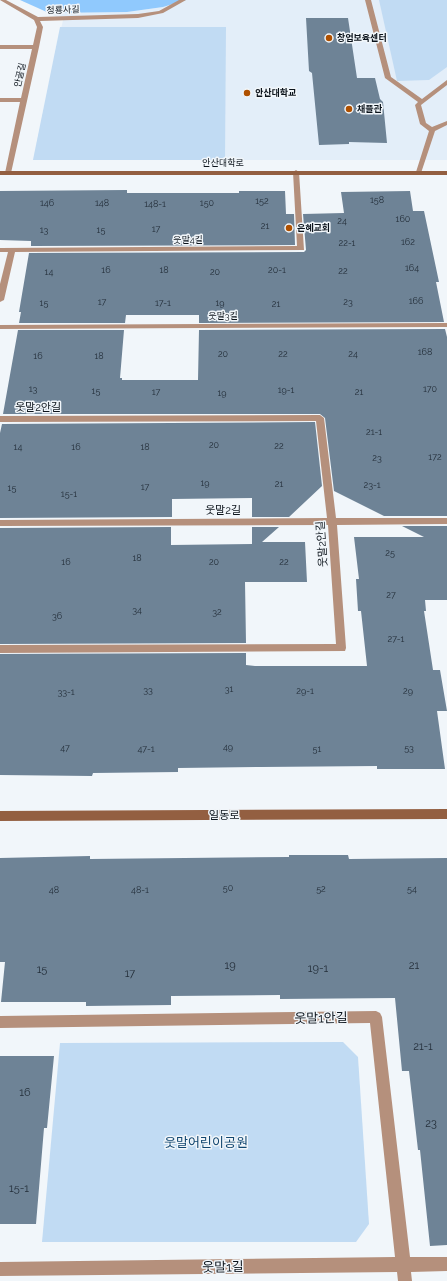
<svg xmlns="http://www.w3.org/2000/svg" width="447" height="1281" font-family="Raleway,'Noto Sans KR',sans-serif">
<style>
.built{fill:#e3eef9}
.green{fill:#c1dbf3}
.forest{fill:#90c9fd}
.building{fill:#6e8396}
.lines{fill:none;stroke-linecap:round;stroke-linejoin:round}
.lane{fill:#b5907c;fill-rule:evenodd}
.street{fill:#b5907c;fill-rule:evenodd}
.secondary{fill:#935f41;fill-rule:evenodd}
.poi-dot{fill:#af5000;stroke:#f1f6fa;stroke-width:1.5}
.labels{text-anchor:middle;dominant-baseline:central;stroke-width:3;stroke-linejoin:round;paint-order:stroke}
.far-street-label{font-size:9px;fill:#0b131b;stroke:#f1f6fa}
.far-poi-label{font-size:9px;font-weight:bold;fill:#0b131b;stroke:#f1f6fa;text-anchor:start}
.number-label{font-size:9px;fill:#242f3a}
.street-label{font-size:11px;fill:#0b131b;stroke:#f1f6fa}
.near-number-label{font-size:11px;fill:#242f3a}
.near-street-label{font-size:13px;fill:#0b131b;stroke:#f1f6fa}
.near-park-label{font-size:13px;fill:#104670;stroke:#f1f6fa}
</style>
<rect width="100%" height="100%" fill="#f1f6fa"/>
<path class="built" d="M186,0h261v160h-414l30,-140 -14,-7 78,-1 36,-5z"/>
<g class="green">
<path d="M379,0h68v67l-18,13 -32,1z"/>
<path d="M60,27h166l-1,133h-192z"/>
<path d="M343,1042l15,15 11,167 -13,18h-314l18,-199z"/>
</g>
<path class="forest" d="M20,0h166l-23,7 -36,5 -78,1z"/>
<g class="building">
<path d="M306,18h42l9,60h18l5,21 3,3 4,41 -38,-1v2l-30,1 -7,-72 -3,-2z"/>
<path d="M127,190v3h112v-2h46l1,23h8l1,31 -264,1v-5l-31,-1v-49z"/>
<path d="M410,191l3,20h11l15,71h-3l8,40 -245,1v-8h-73l-1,8h-106l2,-11h-2l10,-59 275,-1 2,-2 -3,-36 41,-1 -3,-21z"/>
<path d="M445,329l2,8v179h-63l-50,-25 -9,-73 -5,-4h-317l15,-84h106l-4,48h2v2h76l1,-50z"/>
<path d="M315,422l7,64 -33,31h-37v-19l-80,1v18l-172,1v-85l2,-9z"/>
<path d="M402,526h45v74h-22l1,11h-2l9,59h7l7,41h-10l8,58h-68v-3l-116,1 -83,1v4l-85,1 -1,3 -92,-1v-121l246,-1v12l9,1h112l-6,-55h-3l-2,-32h3l-5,-42h70z"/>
<path d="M171,527v18l81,-1v-17h27l-17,15h43l2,40h-62l1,61 -246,1v-116z"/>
<path d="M289,855h59l1,4 98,-1v387l-17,1 -10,-96h-2l-9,-79h-7l-7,-73 -115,1v-4l-109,1v9l-85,1v-4h-85l4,-40h-5v-104l90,-2v3l199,-2z"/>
<path d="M0,1056h54l-7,72h-3l-8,96h-36z"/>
</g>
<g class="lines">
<path class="lane" d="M365,0h6l20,77 31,22 25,-19v5l-26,20 5,18 6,4 15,-6v4l-12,6 -14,42 -5,-1 13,-41 -9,-7 -5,-19 3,-3 -33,-24z"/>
<g class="street">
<path d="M0,0h6l32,17 100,-3 21,-3 20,-11h7l-23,13 -25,5 -98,3 3,6 -4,20 -28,126 -3,2 -3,-2 15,-71h-20v-4h21l11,-49h-32v-4h33l4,-18 -3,-7z"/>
<path d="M296,170l3,2 5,78 -289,2 -11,48 -4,2v-18l8,-32h-8v-4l297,-2 -4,-74z"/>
<path d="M447,323v4l-447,2v-4z"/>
<path d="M320,415l4,3 12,100h111v6l-110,1 9,123 -1,3 -345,2v-8l336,-1 -8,-119 -328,1v-6l327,-2 -11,-97 -316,1v-6z"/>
<path d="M376,1011l4,2 2,4 28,240h37v14l-36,1 1,9h-14l-1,-9 -397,4v-14l395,-5 -25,-234 -370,5v-12z"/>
</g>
<g class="secondary">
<rect x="0" y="171" width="447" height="4"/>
<path d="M447,809v10l-447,2v-10z"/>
</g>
</g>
<g class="poi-dot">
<circle cx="329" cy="38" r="4"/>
<circle cx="247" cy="93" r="4"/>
<circle cx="349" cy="109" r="4"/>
<circle cx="289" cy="228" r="4"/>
</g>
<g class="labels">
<g class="far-street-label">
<text transform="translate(63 10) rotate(-2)">청룡사길</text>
<text transform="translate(20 75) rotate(-77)">안골길</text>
<text x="223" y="163">안산대학로</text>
<text x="188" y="240">웃말4길</text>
<text x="223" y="316">웃말3길</text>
</g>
<g class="far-poi-label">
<text x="337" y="38">창업보육센터</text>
<text x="255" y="93">안산대학교</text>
<text x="357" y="109">채플관</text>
<text x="297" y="228">은혜교회</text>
</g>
<g class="number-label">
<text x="377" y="200">158</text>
<text x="262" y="201">152</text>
<text x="47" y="203">146</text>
<text x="102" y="203">148</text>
<text x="207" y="203">150</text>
<text x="155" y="204">148-1</text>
<text x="403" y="219">160</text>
<text x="342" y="221">24</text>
<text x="265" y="226">21</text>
<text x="156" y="229">17</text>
<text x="44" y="230">13</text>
<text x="101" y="230">15</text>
<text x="408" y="242">162</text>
<text x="347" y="243">22-1</text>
<text x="412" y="268">164</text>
<text x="106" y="270">16</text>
<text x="164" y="270">18</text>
<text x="277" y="270">20-1</text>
<text x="343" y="271">22</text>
<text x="49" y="272">14</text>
<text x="215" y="272">20</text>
<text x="416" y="301">166</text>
<text x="102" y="302">17</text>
<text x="348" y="302">23</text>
<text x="44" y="303">15</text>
<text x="163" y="303">17-1</text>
<text x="220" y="303">19</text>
<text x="276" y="304">21</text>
<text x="425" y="352">168</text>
<text x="223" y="354">20</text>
<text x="283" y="354">22</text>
<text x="353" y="354">24</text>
<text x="38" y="356">16</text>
<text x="99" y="356">18</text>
<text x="33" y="389">13</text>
<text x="430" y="389">170</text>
<text x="286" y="390">19-1</text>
<text x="96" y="391">15</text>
<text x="156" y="392">17</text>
<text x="359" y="392">21</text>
<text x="222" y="393">19</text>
<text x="374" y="432">21-1</text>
<text x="214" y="445">20</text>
<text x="279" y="446">22</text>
<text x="18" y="447">14</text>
<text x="76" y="447">16</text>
<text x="145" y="447">18</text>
<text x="435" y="457">172</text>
<text x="377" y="458">23</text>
<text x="205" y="483">19</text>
<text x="279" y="484">21</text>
<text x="372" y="485">23-1</text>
<text x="145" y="487">17</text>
<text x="12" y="488">15</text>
<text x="69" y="494">15-1</text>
<text x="390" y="553">25</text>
<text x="137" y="558">18</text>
<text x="66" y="562">16</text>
<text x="214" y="562">20</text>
<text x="284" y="562">22</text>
<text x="391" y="595">27</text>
<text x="137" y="610">34</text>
<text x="217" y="612">32</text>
<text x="57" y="616">36</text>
<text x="396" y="639">27-1</text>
<text x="229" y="689">31</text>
<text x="148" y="690">33</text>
<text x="305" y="691">29-1</text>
<text x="408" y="691">29</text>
<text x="66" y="692">33-1</text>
<text x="228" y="747">49</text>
<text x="65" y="748">47</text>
<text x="409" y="748">53</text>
<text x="146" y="749">47-1</text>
<text x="317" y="749">51</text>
<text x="228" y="888">50</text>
<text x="321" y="889">52</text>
<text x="412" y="889">54</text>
<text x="54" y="890">48</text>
<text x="140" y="890">48-1</text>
</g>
<g class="street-label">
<text x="38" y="407">웃말2안길</text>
<text x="223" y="510">웃말2길</text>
<text transform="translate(322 544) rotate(-94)">웃말2안길</text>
<text x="224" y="815">일동로</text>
</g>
<g class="near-number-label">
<text x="230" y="965">19</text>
<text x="414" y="965">21</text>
<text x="318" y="968">19-1</text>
<text x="42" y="969">15</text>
<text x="130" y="973">17</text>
<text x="423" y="1046">21-1</text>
<text x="25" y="1092">16</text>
<text x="431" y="1123">23</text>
<text x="19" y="1188">15-1</text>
</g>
<g class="near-street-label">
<text transform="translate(321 1018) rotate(-1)">웃말1안길</text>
<text transform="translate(223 1267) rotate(-1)">웃말1길</text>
</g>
<g class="near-park-label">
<text x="206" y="1142">웃말어린이공원</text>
</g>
</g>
</svg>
